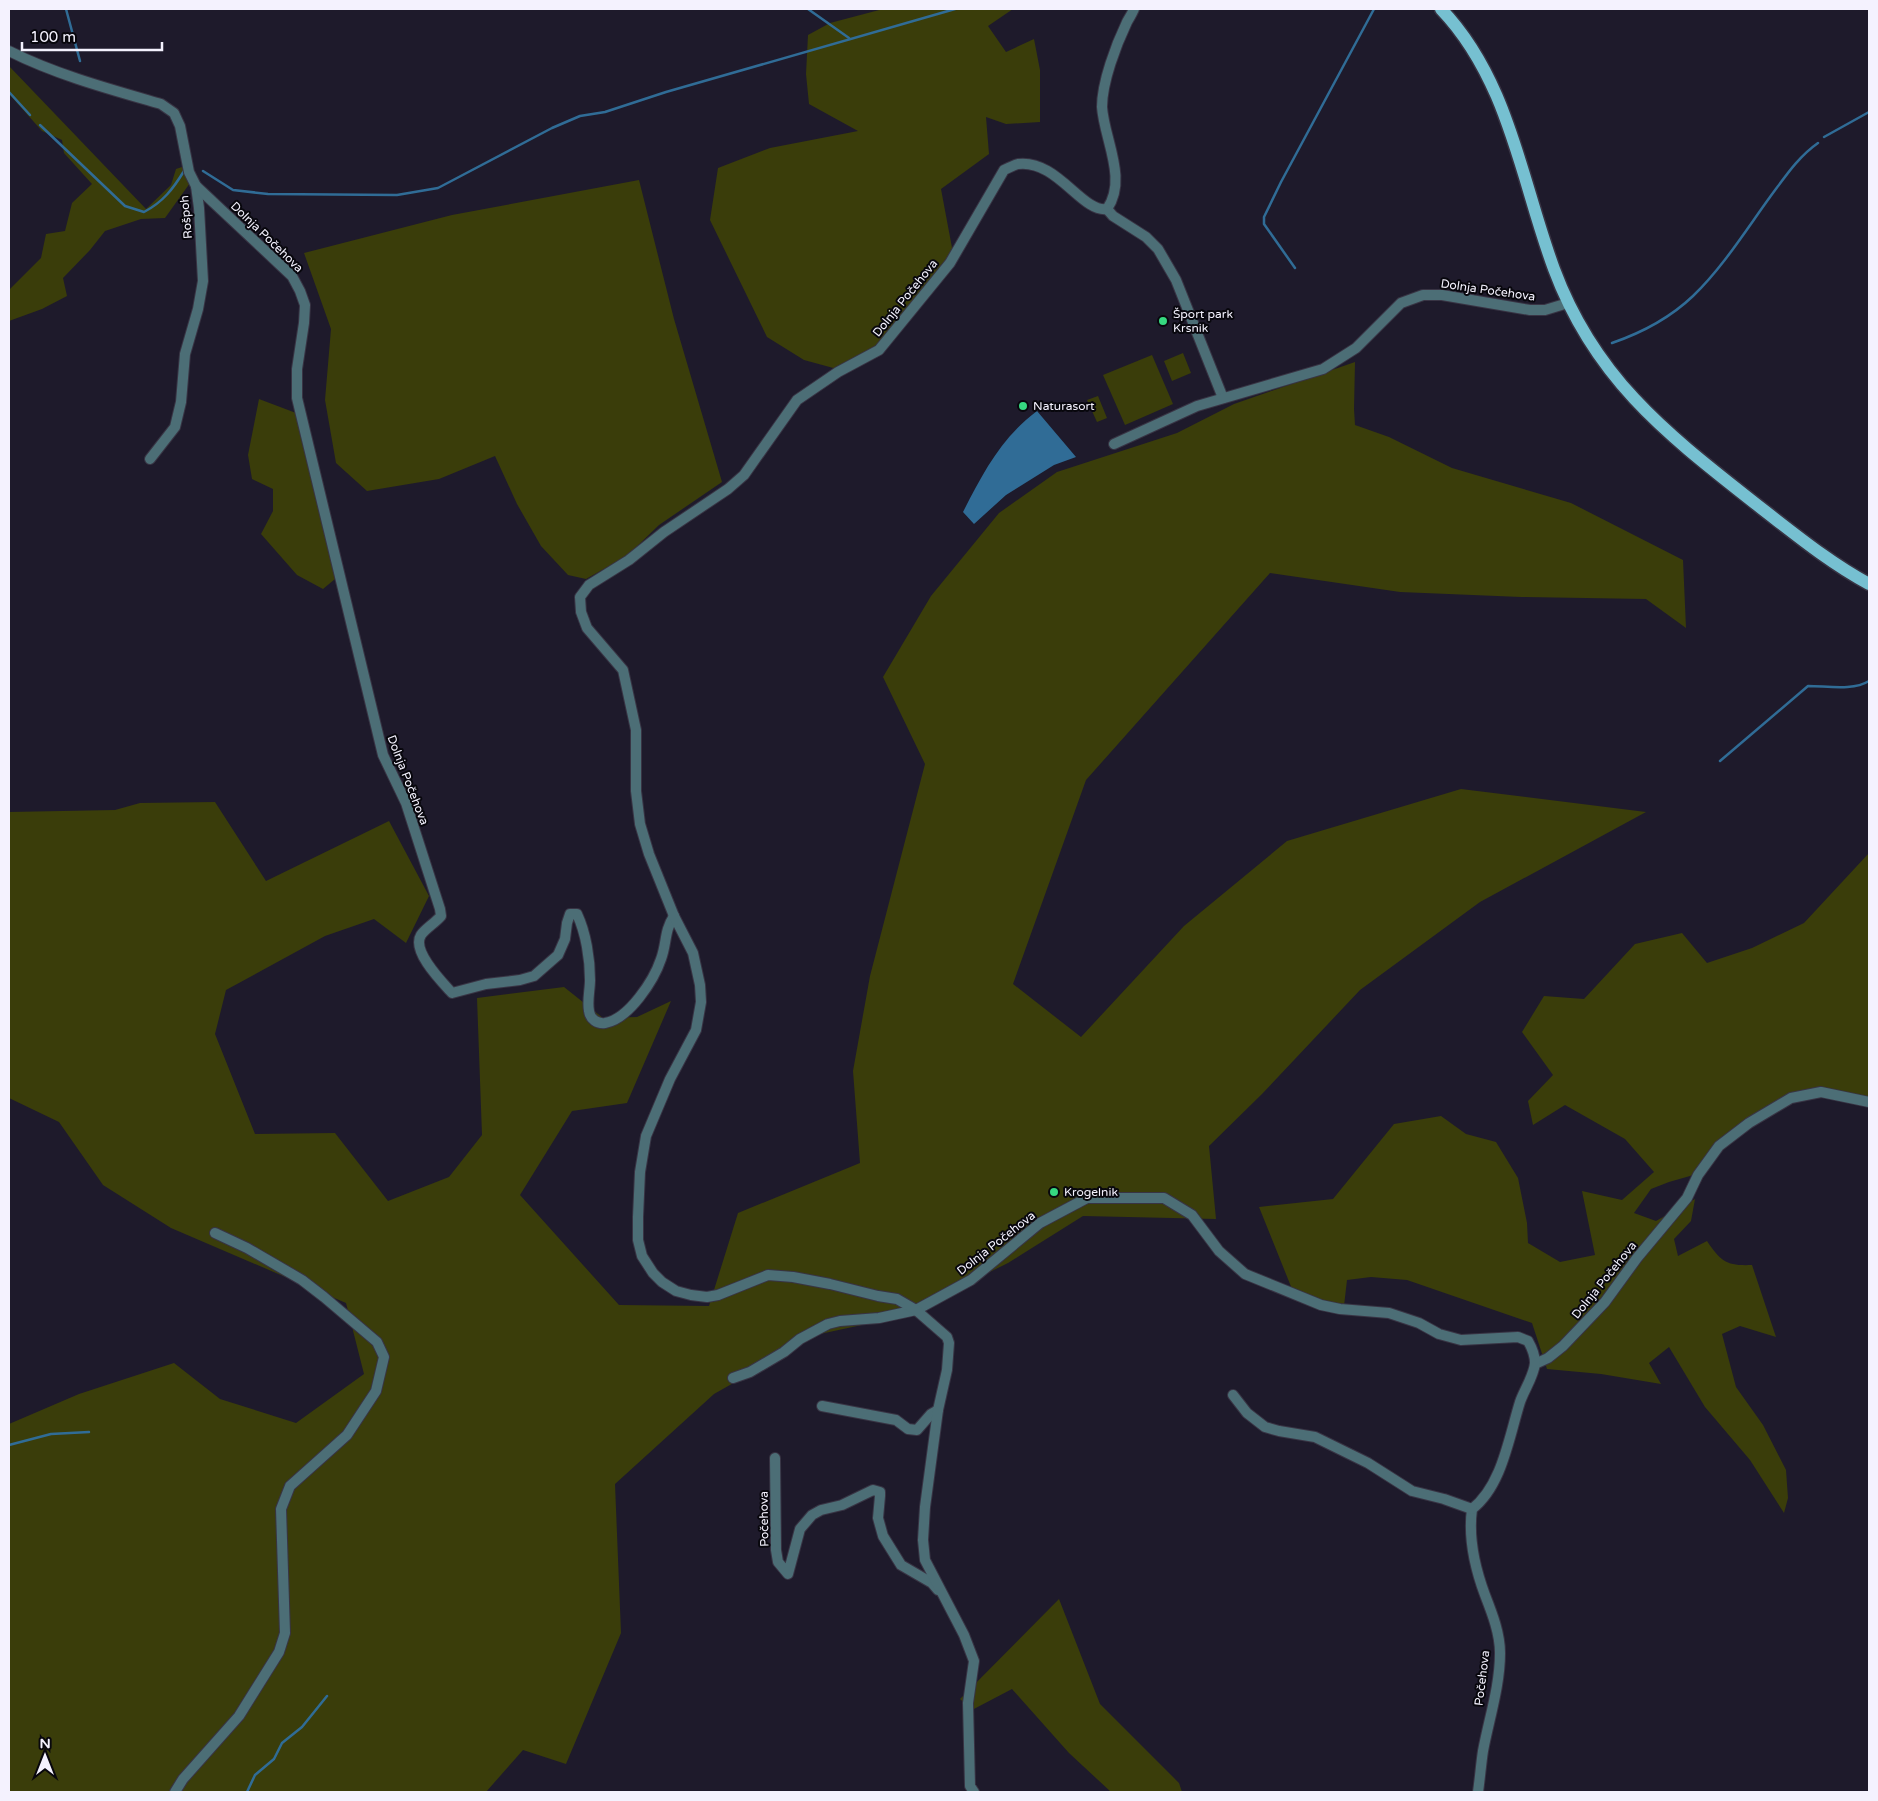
<svg xmlns="http://www.w3.org/2000/svg" width="1878" height="1801" font-family="'Varela Round',sans-serif">
<style>
.green{fill:#3a3d0a}
.water{fill:#306c96}
.lines{fill:none;stroke-linecap:round;stroke-linejoin:round}
.stream{stroke:#306c96;stroke-width:2.5}
.minor-casing{stroke:#383444;stroke-width:12}
.major-casing{stroke:#383444;stroke-width:15}
.minor{stroke:#4c6e76;stroke-width:10}
.major{stroke:#76c0d1;stroke-width:12}
.poi-dot{fill:#36d880;stroke:#08070d;stroke-width:2}
.labels{text-anchor:middle;dominant-baseline:central;stroke-width:4;stroke-linejoin:round;paint-order:stroke}
.street-label{font-size:12px;fill:#f4f2fe;stroke:#08070d}
.poi-label{font-size:12px;fill:#f4f2fe;stroke:#08070d;text-anchor:start}
</style>
<rect width="100%" height="100%" fill="#1e1a2b"/>
<g class="green">
<path d="M883,9h130l-25,17 18,26 28,-13 6,31v52l-34,2 -20,-7 3,37 -48,35 12,64 -75,94 -41,22 -33,-9 -37,-23 -57,-117 8,-52 52,-20 88,-17 -49,-27 -3,-30 2,-39 22,-12z"/>
<path d="M9,66l137,143 25,-24 5,-16 9,-3 5,17 -25,35 -24,1 -36,12 -15,19 -27,28 4,18 -25,13 -33,12v-31l32,-32 5,-24 19,-3 7,-28 20,-19 -28,-31 -2,-13 -20,-9 -33,-37z"/>
<path d="M639,180l35,139 48,163 -63,43 -32,31 -41,23 -18,-4 -27,-29 -24,-42 -22,-48 -56,23 -72,12 -31,-28 -11,-63 6,-71 -27,-76 148,-38z"/>
<path d="M1183,353l8,20 -19,8 -8,-20z"/>
<path d="M1152,355l21,49 -48,21 -22,-50z"/>
<path d="M1355,362l-1,47 1,16 34,12 63,31 119,35 112,57 3,68 -40,-29 -125,-2 -121,-5 -130,-19 -184,207 -73,204 68,53 103,-111 103,-85 174,-52 185,23 -166,90 -120,88 -98,104 -53,52 7,73 -133,-3 -75,47 -109,54 -79,17 -106,60 -99,90 6,149 -55,131 -43,-14 -37,42h-477v-368l70,-30 95,-31 46,36 76,24 68,-49 -18,-71 -175,-75 -68,-43 -44,-63 -50,-24v-286l106,-2 25,-7 75,-1 51,79 123,-60 40,75 -23,47 -32,-24 -49,17 -99,54 -11,44 40,100 80,-1 53,68 61,-24 33,-42 -5,-137 87,-11 39,31 34,-1 34,-16 -44,102 -55,8 -52,84 99,110 90,1 29,-93 122,-50 -7,-92 17,-95 55,-212 -42,-87 48,-81 68,-83 58,-41 120,-39 57,-29z"/>
<path d="M1098,396l9,22 -10,4 -10,-22z"/>
<path d="M259,399l37,14 25,98 14,68 -12,10 -26,-14 -36,-41 12,-23v-22l-21,-10 -4,-24z"/>
<path d="M1869,853v247l-48,-10 -73,32 -51,52 -28,8 -18,7 -17,24 22,8 39,-22 -4,22 -17,18 4,17 29,-15c14,21 20,25 45,24l24,72 -36,-11 -18,8 14,53 27,38 23,45 2,28 -4,15 -34,-53 -45,-53 -36,-60 -20,16 12,21 -60,-10 -54,-5 -15,-46 -125,-43 -36,-3 -24,3 -3,26 -27,-6 -25,-11 -33,-82 74,-8 61,-75 47,-8 25,18 30,8 22,36 9,45 1,20 32,19 35,-7 -13,-64 40,9 32,-28 -29,-33 -60,-34 -32,20 -5,-24 25,-26 -31,-43 22,-36 40,3 51,-55 47,-11 25,30 45,-15 52,-25z"/>
<path d="M1059,1599l41,105 79,79 3,9h-71l-42,-39 -57,-64 -40,21 -12,-11z"/>
</g>
<path class="water" d="M1037,411l39,46 -22,8 -48,30 -32,29 -11,-12c20,-39 38,-74 74,-101z"/>
<g class="lines">
<g class="stream">
<path d="M66,9l14,52"/>
<path d="M808,9l41,29"/>
<path d="M9,92l21,23"/>
<path d="M40,125l85,81 19,6c19,-10 29,-23 40,-41"/>
<path d="M1824,137l45,-25"/>
<path d="M203,171l30,19 35,4 129,1 41,-7 114,-60 28,-12 25,-4 61,-20 289,-83"/>
<path d="M1295,268l-31,-44v-7l17,-35 93,-173"/>
<path d="M1612,343c29,-10 59,-26 81,-47 30,-29 53,-66 77,-99 15,-20 28,-40 48,-54"/>
<path d="M1720,761l88,-75c19,0 45,5 61,-5"/>
<path d="M9,1445l42,-11 38,-2"/>
<path d="M247,1792l8,-17 19,-16 8,-16 20,-16 25,-31"/>
</g>
<g class="minor-casing">
<g id="minor">
<path d="M9,51c48,24 100,38 152,53l13,9 6,13 9,46 7,14 3,22 4,73 -5,28 -13,45 -4,48 -6,25 -25,32"/>
<path d="M196,186l96,90 8,15 5,14 -1,18 -7,46v29l86,357 23,48 34,106 1,7c-6,7 -16,13 -20,19 -10,16 21,47 31,58l34,-9 34,-4 14,-4 24,-21 7,-16 2,-16 3,-9h7c9,19 13,45 13,66 0,10 -3,21 -1,31 1,8 8,13 16,12 24,-4 49,-43 56,-64 6,-16 3,-28 13,-43"/>
<path d="M1107,209l6,7 33,21 12,12 18,31 47,118"/>
<path d="M1107,209c21,-30 -3,-70 -5,-102 0,-25 14,-62 25,-85 2,-4 5,-8 7,-13"/>
<path d="M1114,444l83,-38 126,-37 33,-21 45,-45 22,-8h19l88,15h15l23,-7"/>
<path d="M1535,1364l13,-6 15,-12 42,-44 32,-44 50,-60 11,-23 21,-29 30,-23 42,-25 30,-6 48,10"/>
<path d="M733,1378l17,-6 34,-20 16,-13 28,-15 12,-3 39,-3 37,-8 55,-30 69,-57 47,-25h77l28,17 27,36 26,23 76,31 19,4 49,4 30,10 20,11 22,6 57,-3 10,4c4,7 7,14 7,22 -1,13 -11,27 -15,39 -11,35 -18,84 -48,107 -4,29 3,59 13,86 7,18 15,38 15,58 0,33 -11,66 -17,98 -2,13 -3,27 -5,41"/>
<path d="M1233,1395l14,18 18,14 14,4 36,6 53,26 44,28 32,8 28,10"/>
<path d="M822,1406l74,14 12,9 9,1 14,-16 7,-4"/>
<path d="M775,1458l1,92 2,12 10,12 12,-45 12,-14 9,-5 21,-5 31,-15 7,2v4l-2,22 5,18 18,29 31,18 6,7"/>
<path d="M175,1792l8,-13 56,-63 40,-64 6,-19 -4,-124 9,-23 57,-51 29,-44 8,-34 -7,-15 -53,-45 -22,-17 -55,-32 -32,-15"/>
<path d="M974,1792l-4,-6 -2,-83 6,-42 -10,-26 -39,-75 -2,-20 2,-33 13,-97 9,-40 2,-27 -2,-6 -31,-27 -19,-11 -19,-3 -48,-12 -37,-7 -25,-2 -50,20 -11,2 -16,-2 -15,-4 -14,-9 -9,-9 -11,-17 -4,-16v-23l2,-45 6,-36 24,-57 26,-49 5,-28 -1,-17 -7,-32 -19,-37 -25,-62 -9,-30 -4,-33v-61l-13,-60 -36,-42 -6,-16 -1,-15 9,-12 40,-25 35,-28 64,-43 16,-14 53,-75 41,-28 41,-22 71,-87 54,-93c4,-2 10,-5 14,-6 39,-5 64,49 89,45"/>
</g>
</g>
<g class="major-casing">
<path id="major" d="M1441,9c68,71 80,171 113,260 42,113 117,168 207,239 35,27 69,55 108,76"/>
</g>
<use href="#minor" class="minor"/>
<use href="#major" class="major"/>
</g>
<g class="poi-dot">
<circle cx="1163" cy="321" r="5"/>
<circle cx="1023" cy="406" r="5"/>
<circle cx="1054" cy="1192" r="5"/>
</g>
<g class="labels">
<g class="street-label">
<text transform="translate(186 217) rotate(-95)">Rošpoh</text>
<text transform="translate(267 237) rotate(44)">Dolnja Počehova</text>
<text transform="translate(1488 290) rotate(8)">Dolnja Počehova</text>
<text transform="translate(905 298) rotate(-51)">Dolnja Počehova</text>
<text transform="translate(408 780) rotate(69)">Dolnja Počehova</text>
<text transform="translate(996 1243) rotate(-38)">Dolnja Počehova</text>
<text transform="translate(1604 1280) rotate(-51)">Dolnja Počehova</text>
<text transform="translate(764 1519) rotate(-91)">Počehova</text>
<text transform="translate(1482 1678) rotate(-83)">Počehova</text>
</g>
<g class="poi-label">
<text x="1173" y="314">Šport park<tspan x="1173" dy="14">Krsnik</tspan></text>
<text x="1033" y="406">Naturasort</text>
<text x="1064" y="1192">Krogelnik</text>
</g>
</g>
<rect width="1878" height="1801" fill="none" stroke="#f4f2fe" stroke-width="20"/>
<g transform="translate(45 1756)" stroke="#08070d" stroke-width="4" paint-order="stroke">
<path d="M0-4L9 19L0 12L-9 19Z" fill="#f4f2fe"/>
<text y="-8" font-size="14" font-weight="bold" text-anchor="middle" fill="#f4f2fe">N</text>
</g>
<path d="M22 42v8h140v-8" fill="none" stroke="#f4f2fe" stroke-width="2.5"/>
<text x="30" y="42" font-size="15" fill="#f4f2fe" stroke="#08070d" stroke-width="4" paint-order="stroke">100 m</text>
</svg>
